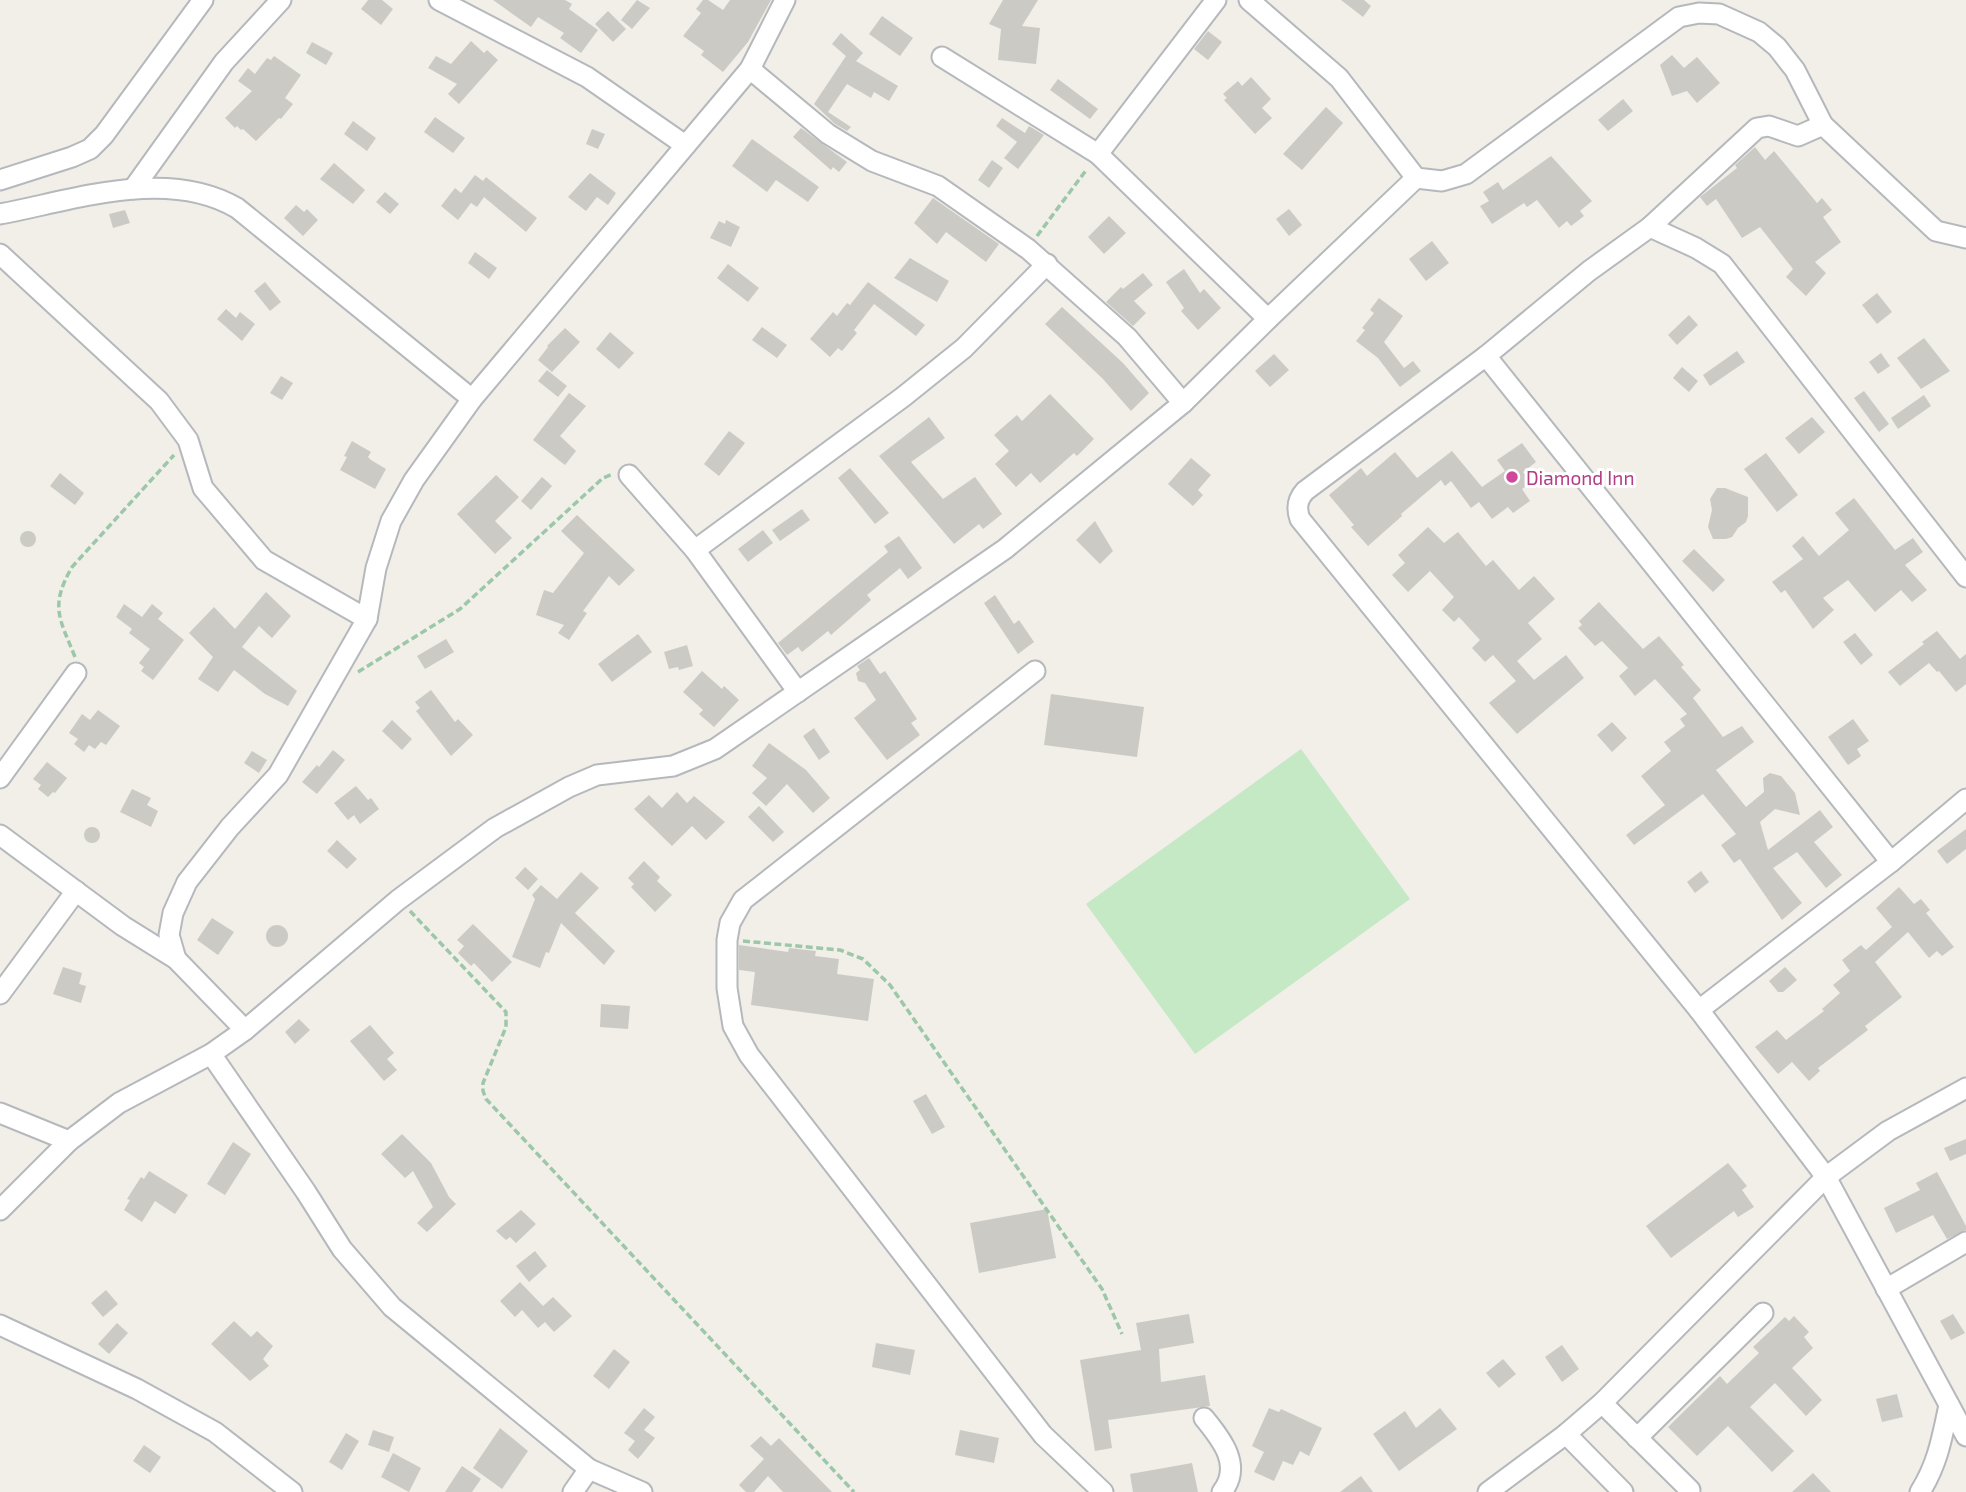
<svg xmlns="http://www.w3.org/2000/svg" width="1966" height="1492" font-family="'Exo 2',sans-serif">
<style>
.green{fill:#c5e8c5}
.building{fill:#cccac5}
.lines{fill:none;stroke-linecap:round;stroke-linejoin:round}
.minor-casing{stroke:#b5b8bc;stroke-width:23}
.path{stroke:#9cc7a9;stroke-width:3.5;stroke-dasharray:7 3.5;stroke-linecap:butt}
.minor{stroke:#fff;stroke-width:19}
.hotel-dot{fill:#d1479c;stroke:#fff;stroke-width:2.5}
.labels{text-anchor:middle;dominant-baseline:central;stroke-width:6;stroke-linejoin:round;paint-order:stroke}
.hotel-label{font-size:19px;fill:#b23c85;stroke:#fff;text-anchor:start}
</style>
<rect width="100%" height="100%" fill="#f1efe8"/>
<path class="green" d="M1301,749l109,150 -215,155 -109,-150z"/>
<g class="building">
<path d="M368,0h14l11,9 -12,16 -20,-16z"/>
<path d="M493,0h72l7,4 -3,5 29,21 -17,23 -21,-15 4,-5 -26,-16 -7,10z"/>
<path d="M637,0l13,8 -18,21 -11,-9z"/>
<path d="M703,0h5l15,10 7,-10h41l-23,42 -25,30 -22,-17 3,-4 -21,-15 18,-23 -5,-4z"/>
<path d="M1003,0h35l-16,26 18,2 -4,36 -38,-4 3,-31 -12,-5z"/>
<path d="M1341,0h23l7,6 -8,11z"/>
<path d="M608,11l18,18 -13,13 -18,-18z"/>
<path d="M882,16l31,22 -13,18 -31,-22z"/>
<path d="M1208,31l14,11 -14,18 -14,-11z"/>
<path d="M841,33l22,20 -7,8 42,25 -9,15 -15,-9 -3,6 -24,-14 -19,28 23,15 -4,4 -12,-7 -21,-20 32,-48 -14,-12z"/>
<path d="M471,41l13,12 3,-3 11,10 -39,44 -11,-10 9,-10 -29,-16 8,-12 15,8z"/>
<path d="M312,42l21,11 -7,12 -20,-12z"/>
<path d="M1672,55l12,13 13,-11 23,26 -23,20 -10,-12 -15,5 -12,-31z"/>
<path d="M274,56l27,19 -16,23 8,6 -12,15 -2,-1 -23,23 -13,-12 -2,1 -4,-4 -2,2 -10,-10 27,-27 -14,-10 10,-13 7,6 12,-16 4,2z"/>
<path d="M1251,77l20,22 -9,9 10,10 -17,16 -31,-34 3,-2 -4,-4 15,-13 4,5z"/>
<path d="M1058,79l40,30 -8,10 -40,-29z"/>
<path d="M1623,99l10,12 -25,20 -10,-11z"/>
<path d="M1326,107l17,16 -41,47 -19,-16z"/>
<path d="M435,117l30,21 -12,15 -29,-21z"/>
<path d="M1002,118l23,15 4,-7 15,9 -26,34 -14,-11 13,-16 -21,-16z"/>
<path d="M353,121l23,17 -9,13 -23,-17z"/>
<path d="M801,128l46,34 -8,10 -6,-5 -2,3 -38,-33z"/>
<path d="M592,129l13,5 -7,15 -12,-5z"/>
<path d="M752,139l67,48 -11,15 -32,-22 -9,12 -35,-26z"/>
<path d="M1755,147l10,13 9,-9 43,52 5,-5 10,12 -9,7 18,25 -26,20 11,11 -20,23 -20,-19 7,-8 -33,-42 -18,11 -26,-39 -9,7 -7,-9 37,-29 -2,-3z"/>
<path d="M1551,156l41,45 -12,10 4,5 -13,10 -4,-5 -8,7 -22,-28 -10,7 -3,-4 -32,21 -12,-18 9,-5 -6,-9 15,-10 5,8z"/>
<path d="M992,160l11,8 -14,20 -11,-8z"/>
<path d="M334,163l31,27 -12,14 -33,-25z"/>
<path d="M590,173l26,20 -8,12 -11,-8 -11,14 -18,-14z"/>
<path d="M475,175l8,6 3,-4 51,41 -11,14 -42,-35 -7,10 -6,-4 -13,17 -17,-14 14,-18 6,5z"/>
<path d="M385,192l14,12 -9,10 -14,-12z"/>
<path d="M933,198l66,46 -13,18 -40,-30 -9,12 -23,-21z"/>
<path d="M296,205l8,7 3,-3 11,11 -15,16 -19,-18z"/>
<path d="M1289,209l13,16 -13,11 -13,-17z"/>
<path d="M125,210l5,13 -17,5 -4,-14z"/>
<path d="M1109,216l17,17 -22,21 -16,-17z"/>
<path d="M726,220l14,7 -9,20 -21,-9 9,-17 6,3z"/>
<path d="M1432,241l17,22 -23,18 -17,-22z"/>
<path d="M475,252l22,16 -8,11 -21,-16z"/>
<path d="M910,258l39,23 -12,21 -43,-24z"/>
<path d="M728,264l31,24 -11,14 -31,-24z"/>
<path d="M1184,269l16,24 4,-4 17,19 -23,22 -17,-19 3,-3 -18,-26z"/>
<path d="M1143,273l10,12 -19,16 12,12 -13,13 -27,-24 15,-15 2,2z"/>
<path d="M265,282l16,20 -11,9 -16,-20z"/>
<path d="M868,282l57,43 -9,11 -42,-32 -20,26 3,3 -15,18 -4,-3 -8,9 -20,-18 23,-27 4,4 10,-13 3,2z"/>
<path d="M1877,293l15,19 -15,12 -15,-19z"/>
<path d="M1379,298l24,18 -19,26 20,26 9,-7 8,10 -21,16 -22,-29 -22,-17 9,-11 -3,-2 12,-15 -4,-3z"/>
<path d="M1062,307l61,56 26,30 -18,18 -28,-32 -58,-55z"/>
<path d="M226,309l10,9 4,-6 15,12 -13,17 -25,-22z"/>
<path d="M1689,315l9,10 -21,20 -9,-10z"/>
<path d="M762,327l25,18 -10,13 -25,-18z"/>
<path d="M565,328l15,14 -28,30 -14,-12 10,-13 -1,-1z"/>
<path d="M610,332l24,21 -15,16 -23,-20z"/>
<path d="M1924,338l26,33 -29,18 -24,-31z"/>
<path d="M1737,351l8,11 -35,24 -7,-11z"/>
<path d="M1881,353l9,13 -12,8 -9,-12z"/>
<path d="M1274,354l15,16 -19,17 -15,-16z"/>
<path d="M1682,367l16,14 -9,11 -16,-14z"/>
<path d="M547,370l20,16 -9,11 -20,-16z"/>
<path d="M281,376l12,7 -11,17 -12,-7z"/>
<path d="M1864,391l25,33 -10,8 -25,-34z"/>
<path d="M569,393l17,13 -26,30 16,15 -11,14 -32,-25z"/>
<path d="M1050,394l44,45 -17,17 -3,-3 -34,30 -9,-10 -15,14 -21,-23 14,-13 -15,-16 23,-20 5,6z"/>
<path d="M1924,395l7,11 -33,23 -7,-11z"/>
<path d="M929,417l16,21 -34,24 32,37 32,-22 27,37 -19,15 -4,-5 -25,20 -75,-88z"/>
<path d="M1812,417l13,15 -26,22 -14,-16z"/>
<path d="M729,431l16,12 -26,33 -15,-12z"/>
<path d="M352,441l19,11 -3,5 3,3 15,9 -11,20 -35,-19 7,-13 -3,-1z"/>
<path d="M1522,443l14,19 -13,10 8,10 -9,7 8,12 -17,12 -5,-6 -16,12 -13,-17 -8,6 -20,-27 -6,5 -4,-6 -40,34 1,2 -34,30 -17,-19 3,-2 -25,-30 32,-27 6,8 28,-24 22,26 35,-27 30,36 23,-16 -8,-11z"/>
<path d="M1766,453l32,42 -21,17 -33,-43z"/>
<path d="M1191,458l20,17 -13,15 5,5 -10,11 -25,-22z"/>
<path d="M850,468l39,45 -14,11 -37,-46z"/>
<path d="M60,473l24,20 -9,12 -25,-19z"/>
<path d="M496,475l23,22 -24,24 17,17 -17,16 -38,-40z"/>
<path d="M542,477l10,9 -21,24 -10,-9z"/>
<path d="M1717,488h8l23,9v19l-2,6 -8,6 -6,9 -6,2h-13l-5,-12 4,-17 -2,-11z"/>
<path d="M1854,498l41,52 18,-12 10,14 -18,13 22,25 -15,12 -11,-12 -26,22 -27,-32 -25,18 11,12 -21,19 -28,-39 -4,3 -9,-11 31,-23 -11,-13 11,-10 16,20 30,-26 -14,-17z"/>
<path d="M802,509l8,11 -30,21 -8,-11z"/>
<path d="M577,515l58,55 -16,16 -10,-10 -26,35 4,2 -18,27 -11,-7 6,-8 -28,-10 8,-25 9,3 31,-40 -23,-22z"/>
<path d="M1095,521l18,30 -13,13 -24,-24z"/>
<path d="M1428,527l16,16 14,-11 28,34 7,-6 26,30 15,-14 21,23 -27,24 14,16 -25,22 17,19 32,-25 18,23 -67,56 -28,-31 27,-22 -23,-26 -8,7 -13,-14 8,-8 -21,-23 -5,5 -12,-12 12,-13 -24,-26 -22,21 -16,-17 13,-12 -7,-8z"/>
<path d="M763,530l10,13 -25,19 -10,-13z"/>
<circle cx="28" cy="539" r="8"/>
<path d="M899,536l23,32 -14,11 -8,-11 -33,27 4,5 -40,35 -3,-4 -26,21 -4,-5 -11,8 -9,-12 110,-91 -4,-6z"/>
<path d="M1694,549l31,31 -12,12 -31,-31z"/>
<path d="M266,592l25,24 -19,22 -13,-12 -17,21 55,44 -9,15 -23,-12 -31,-24 -16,22 -20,-13 15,-22 -24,-24 25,-26 21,22z"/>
<path d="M995,595l19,29 5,-4 15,22 -16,12 -34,-51z"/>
<path d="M1599,602l44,47 16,-13 25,29 -3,2 20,23 -8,8 30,39 19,-11 12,16 -38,28 30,37 18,-15 -1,-14 7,-5 11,3 14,17 5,22 -25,-6 -15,13 8,28 52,-40 13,17 -19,15 28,33 -16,13 -29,-36 -24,16 29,35 -20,17 -42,-61 -6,4 -13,-18 15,-11 -33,-40 -69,51 -8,-10 39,-30 -24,-29 30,-25 -7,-9 21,-16 -5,-7 7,-5 -32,-35 -20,17 -16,-20 9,-8 -26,-27 -7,5 -17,-18 4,-3 -3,-4z"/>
<path d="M124,604l18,13 10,-13 11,9 -5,6 26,21 -31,40 -12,-9 3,-4 -5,-4 11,-14 -21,-16 3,-4 -16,-12z"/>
<path d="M1937,631l23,28 6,-5v30l-10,8 -17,-21 -2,1 -8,-9 -29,23 -12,-14 36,-28 -2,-2z"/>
<path d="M1855,633l18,22 -12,10 -18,-23z"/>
<path d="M638,634l14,18 -40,30 -14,-18z"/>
<path d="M446,639l8,13 -29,17 -8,-13z"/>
<path d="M687,645l6,21 -14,4 -1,-3 -9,2 -5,-17z"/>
<path d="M869,658l11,16 5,-3 32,48 -6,4 9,12 -33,25 -33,-42 22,-18 -11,-17 -7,-2 -2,-8 4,-3 -3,-4z"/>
<path d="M702,671l20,18 2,-3 15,14 -25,27 -15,-13 4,-4 -20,-18z"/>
<path d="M431,690l24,32 3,-3 15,16 -22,21 -35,-45 4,-3 -5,-6z"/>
<path d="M1051,694l93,13 -7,50 -93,-12z"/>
<path d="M98,710l22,16 -14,19 -5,-3 -6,7 -6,-4 -5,7 -10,-8 4,-5 -9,-6 13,-19 8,6z"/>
<path d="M1853,719l16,22 -12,8 4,7 -13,9 -20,-28z"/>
<path d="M392,720l20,19 -10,11 -20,-19z"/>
<path d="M1612,722l15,16 -15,14 -15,-17z"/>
<path d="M814,728l16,24 -11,8 -16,-24z"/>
<path d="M769,743l37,27 24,28 -17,15 -26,-29 -21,22 -14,-13 15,-15 -15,-12z"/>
<path d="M333,750l12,10 -28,34 -15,-12 15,-17 2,2z"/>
<path d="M252,751l15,9 -8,13 -15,-10z"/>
<path d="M47,762l20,16 -12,15 -2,-1 -5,5 -10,-8 3,-4 -8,-6z"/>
<path d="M356,786l12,14 3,-2 8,11 -19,15 -6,-9 -6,5 -14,-17z"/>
<path d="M132,789l19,9 -4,7 11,6 -7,16 -31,-15z"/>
<path d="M677,792l10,11 7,-7 31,26 -19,18 -14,-14 -20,20 -38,-37 15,-14 13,13z"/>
<path d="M759,806l25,26 -11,10 -25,-25z"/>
<circle cx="92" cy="835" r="8"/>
<path d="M1966,829v20l-19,15 -10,-13z"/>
<path d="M337,840l20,19 -10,10 -20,-18z"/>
<path d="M644,861l16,16 -3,4 15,14 -17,17 -24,-25 3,-3 -6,-6z"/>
<path d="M525,867l13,12 -10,11 -13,-12z"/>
<path d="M1701,871l8,11 -14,11 -8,-11z"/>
<path d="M581,872l18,16 -24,25 40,38 -11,14 -43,-42 -12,30 -3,-1 -6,16 -28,-11 23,-58 -3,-4 9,-10 16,14z"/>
<path d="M1899,887l15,17 7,-5 9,11 -4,3 28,34 -12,9 -5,-5 -8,7 -21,-26 -33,30 27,35 -37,29 3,4 -50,38 2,3 -11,10 -17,-19 -14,12 -23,-27 22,-17 9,10 38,-29 -2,-2 18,-16 -7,-8 17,-14 -8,-11 19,-15 5,5 26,-23 -16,-19z"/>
<path d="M212,918l22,14 -16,23 -21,-15z"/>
<path d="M473,924l39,38 -20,20 -18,-19 -3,3 -13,-13 6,-7 -7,-6z"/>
<circle cx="277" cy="936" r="11"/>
<path d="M739,945l49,7 1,-4 27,3 -1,5 24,3 -2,15 37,5 -6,42 -117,-16 4,-33 -16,-2z"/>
<path d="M63,967l19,6 -3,11 7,2 -5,17 -28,-9z"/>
<path d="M1785,967l12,13 -14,12h-5l-9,-11z"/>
<path d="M601,1004l29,2 -2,23 -28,-2z"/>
<path d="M299,1019l11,11 -15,14 -10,-12z"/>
<path d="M370,1025l24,28 -7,6 10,11 -13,11 -34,-40z"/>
<path d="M926,1094l19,33 -13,7 -19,-33z"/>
<path d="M402,1134l29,29 18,34 7,7 -29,28 -10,-9 16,-16 -20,-36 -8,7 -24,-24z"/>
<path d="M1966,1139v15l-16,7 -6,-13z"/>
<path d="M233,1142l18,12 -26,41 -18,-11z"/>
<path d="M1728,1163l19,23 -5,4 12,17 -16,10 -4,-6 -63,47 -25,-32z"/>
<path d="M149,1171l39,24 -13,19 -20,-13 -13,21 -18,-12 6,-10 -3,-1 14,-22 3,2z"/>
<path d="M1937,1172l29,54v4l-19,9 -14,-24 -37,18 -12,-25 36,-18 -4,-7z"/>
<path d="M1047,1209l9,49 -77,15 -9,-50z"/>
<path d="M521,1210l15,14 -20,19 -6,-6 -4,3 -10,-9z"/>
<path d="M535,1251l12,15 -18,16 -13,-16z"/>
<path d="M520,1282l23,24 10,-9 19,19 -18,16 -9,-10 -7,6 -16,-18 -7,7 -15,-16z"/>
<path d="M106,1290l12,14 -15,13 -12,-14z"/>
<path d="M1189,1314l5,29 -35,6 2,33 44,-7 5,31 -102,14 4,28 -17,3 -15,-91 61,-10 -5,-27z"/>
<path d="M1953,1314l12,19 -14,7 -11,-19z"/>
<path d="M1794,1316l15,16 -5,5 9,11 -21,20 30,32 -16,16 -31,-33 -25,24 44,44 -22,21 -44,-46 -31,30 -29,-29 52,-51 7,8 32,-31 -6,-6 32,-30 4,4z"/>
<path d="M234,1321l17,16 6,-6 16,15 -10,13 6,7 -19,15 -39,-37z"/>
<path d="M117,1323l11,10 -19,21 -11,-10z"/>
<path d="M876,1343l39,7 -5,25 -38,-8z"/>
<path d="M1562,1345l17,24 -17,13 -17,-25z"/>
<path d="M614,1349l16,13 -21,27 -16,-13z"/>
<path d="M1503,1359l13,15 -17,14 -13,-15z"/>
<path d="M1897,1394l6,23 -21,5 -6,-23z"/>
<path d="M644,1408l11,9 -11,13 11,8 -17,21 -10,-9 7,-9 -11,-8z"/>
<path d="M1269,1408l10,4 2,-3 41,19 -13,28 -9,-5 -7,14 -10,-4 -9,20 -20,-9 10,-20 -12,-6z"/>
<path d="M1440,1408l17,21 -58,42 -26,-37 32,-23 11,17z"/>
<path d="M500,1428l28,23 -26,38 -29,-21z"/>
<path d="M373,1430l21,7 -5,15 -21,-7z"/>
<path d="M960,1430l39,8 -5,25 -39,-8z"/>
<path d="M346,1433l13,8 -17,29 -13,-8z"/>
<path d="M761,1436l10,10 8,-8 53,54h-49l-15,-16 -14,16h-8l-7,-7 25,-26 -14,-13z"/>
<path d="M144,1445l17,12 -11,16 -17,-12z"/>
<path d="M393,1453l28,15 -12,24 -28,-15z"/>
<path d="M1192,1463l6,29h-65l-3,-18z"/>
<path d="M462,1466l19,13 -9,13h-27z"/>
<path d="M1813,1473l18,19h-39z"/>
<path d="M1361,1476l12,16h-33z"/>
</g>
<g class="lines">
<g class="minor-casing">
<g id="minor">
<path d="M439,0l148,77 98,68"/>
<path d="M1249,0l90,78 77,100 26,3 24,-7 213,-157 20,-4 20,1 40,18 18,15 18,23 28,55 113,106 30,7"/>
<path d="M942,57l156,97 170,165"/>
<path d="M750,69l78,65 44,27 66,25 90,63 99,88 56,66"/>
<path d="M1823,125l-25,11 -29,-10 -12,2 -107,99 -61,44 -103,85 -181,135c-8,9 -9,17 -5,28l399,491 127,167 140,259"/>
<path d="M1098,154l118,-154"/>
<path d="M0,180l72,-23 18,-8 14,-14 99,-135"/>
<path d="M133,189l91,-127 57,-62"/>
<path d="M0,214c75,-14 167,-47 237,-6l235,191"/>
<path d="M1650,227l46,21 26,16 244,313"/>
<path d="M0,254l159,147 29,39 15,48 61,72 103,59"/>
<path d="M1486,356l405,506"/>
<path d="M629,475l66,75 103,142"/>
<path d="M695,550l208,-153 61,-49 83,-84"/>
<path d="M1035,671l-292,229 -13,23 -3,17v48l6,38 16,29 294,380 60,57"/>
<path d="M0,778l76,-105"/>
<path d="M0,835l123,91 53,33 69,71"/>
<path d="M176,959l-7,-24 4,-22 14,-31 43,-55 48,-52 89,-156 9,-51 15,-47 23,-41 58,-81 278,-330 35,-69"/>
<path d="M0,994l76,-103"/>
<path d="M1699,1010l192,-148 75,-63"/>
<path d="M211,1054l95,138 36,57 50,58 197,162 53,23"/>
<path d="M0,1113l69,28"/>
<path d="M0,1210l69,-69 50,-38 92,-49 34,-24 153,-130 97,-72 74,-41 28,-12 76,-9 42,-17 290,-200 178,-146 85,-84 148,-141"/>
<path d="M1886,1289l80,-47"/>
<path d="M0,1325l137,64 78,43 77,60"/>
<path d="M1602,1403l88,87"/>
<path d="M1204,1418c17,21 39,47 18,74"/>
<path d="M1566,1434l57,58"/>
<path d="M1637,1438l126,-125"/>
<path d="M573,1492l16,-23"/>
<path d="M1488,1492l78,-58 36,-31 224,-226 62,-46 78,-43"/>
<path d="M1920,1492c18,-29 22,-54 29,-87"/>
</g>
</g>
<g class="path">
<path d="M1037,236l50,-67"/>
<path d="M75,657c-15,-38 -26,-50 -3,-90l102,-112"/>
<path d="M358,672l102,-63 143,-131 10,-4"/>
<path d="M410,911l96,101v15l-23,56v8l3,8 368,393"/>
<path d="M743,941l97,9 23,9 27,26 212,304 20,45"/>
</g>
<use href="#minor" class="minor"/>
</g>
<circle class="hotel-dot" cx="1512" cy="477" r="7"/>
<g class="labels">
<g class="hotel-label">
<text x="1526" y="477">Diamond Inn</text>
</g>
</g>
</svg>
